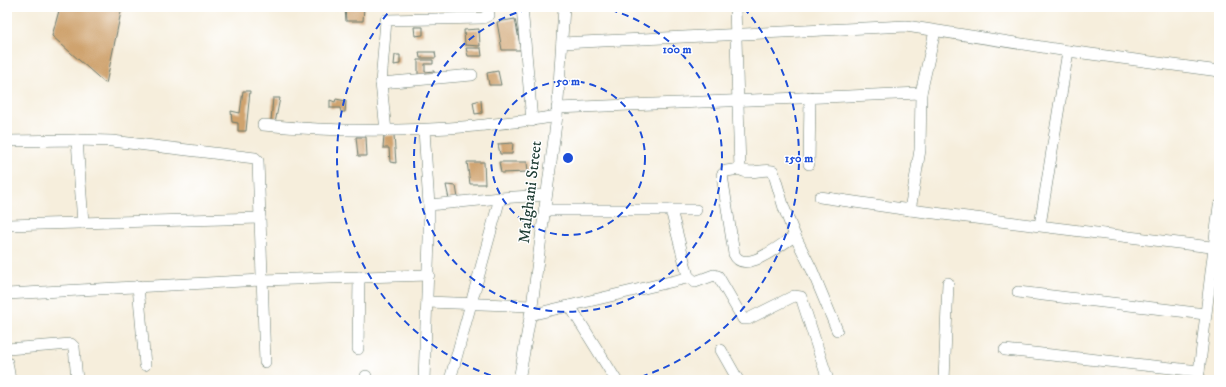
<svg xmlns="http://www.w3.org/2000/svg" width="1226" height="387" font-family="'IM FELL DW Pica',serif">
<style>
.building{fill:#cfa36e}
.lines{fill:none;stroke-linecap:round;stroke-linejoin:round}
.street-casing{stroke:#6a7b6f;stroke-width:12}
.street{stroke:#fff;stroke-width:11}
.ring{fill:none;stroke:#1d4ed8;stroke-width:2;stroke-dasharray:7 5}
.labels{text-anchor:middle;dominant-baseline:central;stroke-width:3;stroke-linejoin:round;paint-order:stroke}
.street-label{font-size:16px;fill:#1f3d34;stroke:#fff}
.centre{fill:#1d4ed8;stroke:#fff;stroke-width:2}
.ring-label{font-size:12px;text-anchor:middle;font-weight:bold;fill:#1d4ed8;stroke:#fff;stroke-width:3;stroke-linejoin:round;paint-order:stroke}
</style>
<rect width="100%" height="100%" fill="#fff"/>
<filter id="ink" filterUnits="userSpaceOnUse"><feTurbulence type="fractalNoise" baseFrequency=".025" numOctaves="2"/><feDisplacementMap in="SourceGraphic" scale="8" xChannelSelector="R" yChannelSelector="G"/><feConvolveMatrix kernelMatrix="1 2 1 2 8 2 1 2 1" color-interpolation-filters="sRGB"/></filter>
<filter id="wash" filterUnits="userSpaceOnUse"><feTurbulence type="fractalNoise" baseFrequency=".012" numOctaves="4" result="noise"/><feDisplacementMap in="SourceGraphic" scale="16" xChannelSelector="R" yChannelSelector="G"/><feGaussianBlur stdDeviation="0.9" result="paint"/><feColorMatrix in="noise" values="0 0 0 0 0 0 0 0 0 0 0 0 0 0 0 0 0 1.4 0 .05"/><feComposite in="paint" operator="in"/></filter>
<g filter="url(#wash)">
<rect width="100%" height="100%" fill="#f6eedc"/>
<g id="blocks">
<g class="building">
<path d="M60,7h62l-16,77 -54,-48z"/>
<path d="M345,7h19l-1,14h-17z"/>
<path d="M515,19l6,31h-19l-5,-28z"/>
<path d="M414,27h9v8l-8,1z"/>
<path d="M479,29l1,17 -15,-1 -1,-15z"/>
<path d="M466,48h15l1,8h-14z"/>
<path d="M419,52h16l1,6h-16z"/>
<path d="M395,55h5v9l-6,1z"/>
<path d="M418,60h15v4h-8v8l9,-1 1,7 -17,1z"/>
<path d="M498,71l3,14h-12l-2,-12z"/>
<path d="M243,91h7l-4,40h-8v-8l-6,-1 -1,-11 9,2z"/>
<path d="M273,98h7l-5,25 -4,-2z"/>
<path d="M336,99l10,2 -1,11h-4l-1,-4h-10v-8l5,2z"/>
<path d="M481,100l1,13 -7,1 -2,-12z"/>
<path d="M394,135l2,28 -6,-1 -1,-14h-6l1,-12z"/>
<path d="M356,137h10l1,19h-9z"/>
<path d="M513,143l-1,11h-12l-2,-10z"/>
<path d="M467,162h17l1,22h-15z"/>
<path d="M499,162h28l1,10 -27,1z"/>
<path d="M446,185l10,1 2,12 -9,1z"/>
</g>
</g>
</g>
<g filter="url(#ink)">
<use href="#blocks" fill-opacity="0" stroke="#6a7b6f" stroke-width="1"/>
<g class="lines">
<g class="street-casing">
<g id="street">
<path d="M522,7l10,114"/>
<path d="M735,7l5,162c8,7 23,-1 33,2l11,37 11,28 17,34 25,60"/>
<path d="M562,43l344,-17 162,25 151,20"/>
<path d="M381,83l91,-8"/>
<path d="M557,108l364,-15"/>
<path d="M263,125c71,7 141,7 212,1 28,-3 55,-5 82,-10"/>
<path d="M386,131l-5,-48 5,-63 97,-2 6,-3 -2,-8"/>
<path d="M77,140l6,83"/>
<path d="M7,141l70,-1 35,1 143,17 3,3 7,201"/>
<path d="M809,164l1,-67"/>
<path d="M740,169l-14,2 -4,4 12,79c10,22 47,-10 61,-18"/>
<path d="M820,197l90,13 309,38"/>
<path d="M429,205l71,-7 46,-3"/>
<path d="M544,210h152"/>
<path d="M671,210l17,66 7,6 19,-7 4,1 25,43h5l46,-23 7,1 27,83"/>
<path d="M910,210l10,-60 1,-57 14,-62"/>
<path d="M7,225l253,-7"/>
<path d="M1040,225l28,-174"/>
<path d="M138,286l7,79"/>
<path d="M1018,292l187,22"/>
<path d="M7,294l255,-14 167,-5"/>
<path d="M427,302l105,4"/>
<path d="M570,306l46,74"/>
<path d="M530,315l157,-37 1,-2"/>
<path d="M7,349l64,-5 3,3 3,33"/>
<path d="M358,349l1,-72"/>
<path d="M721,350l17,30"/>
<path d="M1005,350l194,21"/>
<path d="M7,362l3,18"/>
<path d="M366,380v-4"/>
<path d="M424,380l5,-141v-34l-5,-75"/>
<path d="M450,380l50,-182"/>
<path d="M519,380l13,-74 25,-190 7,-109"/>
<path d="M944,380l4,-97"/>
<path d="M1198,380l21,-174"/>
</g>
</g>
<use href="#street" class="street"/>
</g>
</g>
<g class="ring">
<circle cx="568" cy="158" r="77"/>
<path d="M599 7A154 154 0 1 1 537 7"/>
<path d="M502 379A231 231 0 0 1 392 8M744 8A231 231 0 0 1 634 379"/>
</g>
<g class="labels">
<g class="street-label">
<text transform="translate(530 192) rotate(-83)">Malghani Street</text>
</g>
</g>
<circle cx="568" cy="158" r="6" class="centre"/>
<g class="ring-label">
<text x="677" y="53">100 m</text>
<text x="568" y="85">50 m</text>
<text x="799" y="162">150 m</text>
</g>
<rect width="1226" height="387" fill="none" stroke="#fff" stroke-width="24"/>
</svg>
